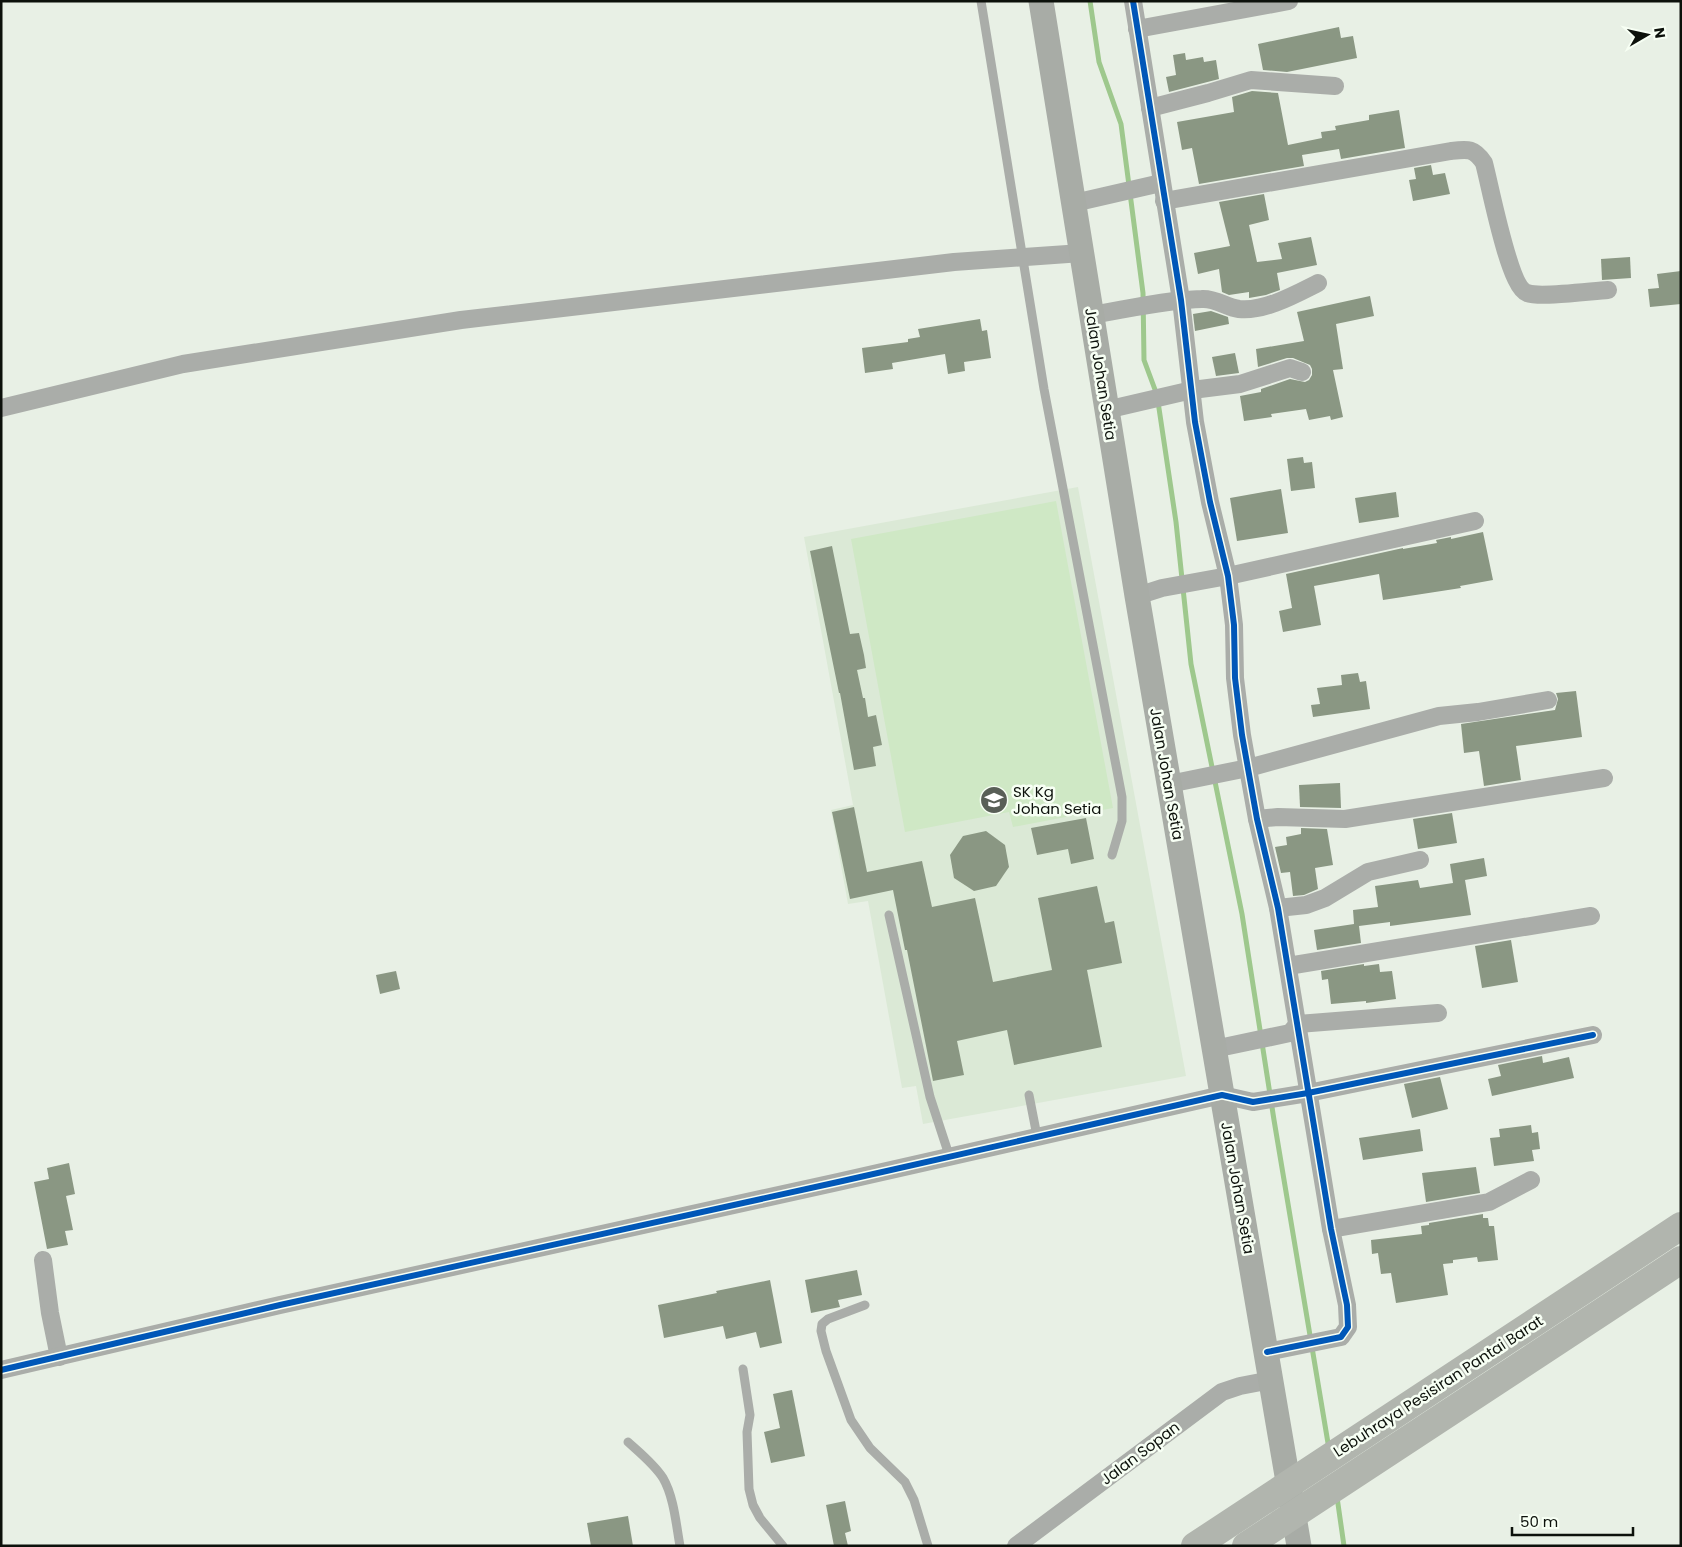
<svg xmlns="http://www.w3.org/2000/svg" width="1682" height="1547" font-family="Poppins,sans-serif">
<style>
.built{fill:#dbe9d6}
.green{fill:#cfe8c5}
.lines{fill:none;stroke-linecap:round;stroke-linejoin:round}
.stream{stroke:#9ec88d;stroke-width:5}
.building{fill:#8a9783}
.service{stroke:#aaada9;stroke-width:9}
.minor{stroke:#aaada9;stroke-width:18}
.secondary{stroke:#a8aca6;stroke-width:25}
.motorway{stroke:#b1b5ae;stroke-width:28}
.cycleway-casing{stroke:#f7fff4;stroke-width:9}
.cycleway{stroke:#0057b8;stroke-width:6}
.labels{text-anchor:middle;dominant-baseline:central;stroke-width:5;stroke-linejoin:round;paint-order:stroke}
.street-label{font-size:15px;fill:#0c110b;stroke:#f7fff4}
.poi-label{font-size:15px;fill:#0c110b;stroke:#f7fff4;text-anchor:start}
</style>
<rect width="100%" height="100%" fill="#e8f0e5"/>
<path class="built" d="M1078,487l108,589 -263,48 -7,-38 -14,2 -34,-187 -20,3 -17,-94 22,-5 -49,-268z"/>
<path class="green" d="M1056,501l57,307 -100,19 -4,-15 -104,20 -54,-293z"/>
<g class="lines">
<g class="stream">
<path d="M1090,1l9,61 22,62 22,169 1,67 13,35 19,127 15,142 51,250 32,206 55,329"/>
<path d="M1337,1497l7,49"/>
</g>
</g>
<g class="building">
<path d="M1339,27l2,11 12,-2 4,22 -70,14 -24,-2 -5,-26z"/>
<path d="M1185,53l1,7 17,-3 1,5 12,-2 3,19 -50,13 -3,-15 10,-2 -3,-20z"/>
<path d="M1252,91l26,2 10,52 34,-7 -1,-6 15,-2 -1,-4 34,-6v-5l30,-5 6,38 -64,11 -2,-10 -37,6 2,11 -105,18 -7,-36 -10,2 -5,-28 57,-10 -2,-15z"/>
<path d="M1431,165l2,10 12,-2 5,21 -37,7 -4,-21 7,-1 -2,-11z"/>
<path d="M1264,194l5,26 -20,5 8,37 25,-3 -4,-16 33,-6 6,28 -40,8 3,17 -14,5 -17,3v-6l-20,3 -7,-3 -3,-23 -21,5 -4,-21 36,-7 -11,-44z"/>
<path d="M1630,257l1,21 -29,2 -1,-21z"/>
<path d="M1681,271v33l-31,3 -2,-18 11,-1 -2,-14z"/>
<path d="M1370,296l4,20 -38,8 7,45 -10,1 10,47 -12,3 -1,-4 -21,4 -3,-11 -35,5 1,3 -28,4 -4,-25 21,-4v-3l29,-10 15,3 4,-2 3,-5v-6l-2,-4 -17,-7h-6l-29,9 -2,-18 48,-8 -7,-29z"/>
<path d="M1211,311l17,6 1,7 -34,7 -2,-17z"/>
<path d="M980,319l2,12 5,-1 4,28 -27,4 1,9 -17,3 -3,-20 -53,9 1,6 -28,4 -3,-25 46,-6v-3l12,-2 -2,-8z"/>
<path d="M1235,353l4,20 -23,3 -4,-19z"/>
<path d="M1303,457l1,6 8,-1 3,26 -24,3 -4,-32z"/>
<path d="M1281,489l7,44 -51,8 -7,-43z"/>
<path d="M1396,492l3,25 -40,6 -4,-25z"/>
<path d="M1483,532l10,48 -33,6 1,2 -78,12 -4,-26 -65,12 7,39 -38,7 -4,-21 13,-3 -6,-34 117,-26v1l34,-6 -1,-3 15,-3v2z"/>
<path d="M832,546l18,88 9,-1 5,22 2,13 -9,2 6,28h2l3,19 8,-2 6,30 -9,2 3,19 -22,4 -14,-77h-1l-29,-142z"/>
<path d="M1358,673l2,9 6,-1 4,28 -57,8 -2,-12 9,-1 -3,-16 25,-3 -1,-10z"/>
<path d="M1576,691l6,46 -66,9 5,34 -37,6 -5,-35 -15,2 -3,-29 94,-14 3,-11 -2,-6z"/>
<path d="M1340,783l1,25 -41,-1 -1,-22z"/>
<path d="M854,807l13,65 55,-11 10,46 43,-9 18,84 59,-12 -14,-72 59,-12 8,37 9,-2 8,42 -35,7 15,77 -88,18 -7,-35 -50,11 7,34 -31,6 -26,-131h-2l-12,-60 -43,9 -18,-87z"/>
<path d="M1452,813l5,30 -39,6 -5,-30z"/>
<path d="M1086,818l8,41 -23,5 -3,-15 -31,6 -6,-27z"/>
<path d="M1301,828l26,1 6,36 -18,3 3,21 -14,6 -11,1 -3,-24 -9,1 -6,-26 12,-2 -1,-8 15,-3z"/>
<path d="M986,831l19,14 4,22 -13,19 -22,5 -20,-13 -4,-23 13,-19z"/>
<path d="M1484,858l3,18 -22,4 6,35 -81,11v-4l-31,4 2,17 -44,7 -3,-20 40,-6 -1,-14 25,-3 -3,-21 43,-6 2,8 33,-5 -3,-19z"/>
<path d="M1511,940l7,42 -36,6 -7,-42z"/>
<path d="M1364,964v2l15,-2 1,8 12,-1 4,28 -30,4v-2l-35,3 -3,-25 -6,1 -1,-9z"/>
<path d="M396,971l4,18 -20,5 -4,-19z"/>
<path d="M1542,1056l1,7 26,-6 5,21 -82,18 -4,-17 13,-3 -3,-11z"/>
<path d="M1440,1077l8,32 -36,9 -8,-34z"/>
<path d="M1531,1125l1,8 6,-1 2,17 -8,1 2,11 -40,5 -4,-28 10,-1 -1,-8z"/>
<path d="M1420,1129l3,22 -60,9 -4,-22z"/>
<path d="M69,1163l6,31 -9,2 7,34 -8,1 3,14 -21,4 -13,-67 15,-3 -2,-11z"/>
<path d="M1476,1167l4,26 -54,9 -4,-29z"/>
<path d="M1483,1214v4h5l1,8h5l4,34 -20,2 -1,-5 -24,3v3l-10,1 5,31 -52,8 -5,-30 -10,1 -3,-21 -6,1 -1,-14 51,-6 -1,-8 8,-1v-2z"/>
<path d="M857,1270l5,25 -24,5 2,7 -29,6 -6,-33z"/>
<path d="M770,1280l12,63 -22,5 -4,-16 -30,7 -3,-13 -59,12 -6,-33 59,-12 -1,-2z"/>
<path d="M792,1390l13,66 -34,7 -7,-31 16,-4 -7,-34z"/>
<path d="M845,1501l6,30 -6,2 3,13h-14l-8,-41z"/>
<path d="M628,1516l5,30h-42l-4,-23z"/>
</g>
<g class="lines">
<g class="service">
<path d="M981,1l63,388 78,408v24l-10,34"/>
<path d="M889,915l41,182 19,58"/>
<path d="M1029,1095l8,41"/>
<path d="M865,1305l-37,14 -6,5 -1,7 5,20 25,69 19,28 35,34 9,18 14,46"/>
<path d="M743,1369l7,46 -3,17 2,57 4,16 7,13 23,28"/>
<path d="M628,1442c12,11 26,22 35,36 11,19 13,46 17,68"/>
</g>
<g class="minor">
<path d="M1133,1l48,299 14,122 15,80 18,74 6,49 1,53 7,57 15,84 21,89 53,321 16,76 1,22 -7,10 -74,15"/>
<path d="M1137,29l152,-28"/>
<path d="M1150,108l58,-15 43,-13 84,6"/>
<path d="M1164,201l287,-50c17,-2 23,-3 33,12 6,22 25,124 43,130 13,5 64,-2 81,-3"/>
<path d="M1074,203l87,-20"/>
<path d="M1091,315c37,-6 74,-15 111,-16 13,-1 24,8 37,10 25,3 57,-15 79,-26"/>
<path d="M1,408l182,-44 278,-44 493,-58 128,-9"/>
<path d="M1106,410l86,-20 48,-6 50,-16 12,4"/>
<path d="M1137,596l25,-8 66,-12 247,-55"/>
<path d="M1169,784l79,-16 191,-52 39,-4 70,-12"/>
<path d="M1257,819l21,-2 67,2 259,-41"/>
<path d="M1278,908l28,-3 19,-7 43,-26 52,-12"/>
<path d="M1288,966l303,-50"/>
<path d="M1214,1049l76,-16 8,-9 140,-11"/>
<path d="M1331,1229l158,-27 42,-22"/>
<path d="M43,1260l7,53 9,44"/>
<path d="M1,1370l279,-65 558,-123 384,-87 31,7 55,-9 285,-58"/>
<path d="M1016,1546l206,-154 18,-6 31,-6"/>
</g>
<path class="secondary" d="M1041,1l96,595 162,950"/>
<g class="motorway">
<path d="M1195,1546l486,-320"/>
<path d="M1246,1546l435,-286"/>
</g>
<g class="cycleway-casing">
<g id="cycleway">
<path d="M1133,1l48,299 14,122 15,80 18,74 6,49 1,53 7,57 15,84 21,89 53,321 16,76 1,22 -7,10 -74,15"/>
<path d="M1,1370l279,-65 558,-123 384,-87 31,7 55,-9 285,-58"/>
</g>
</g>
<use href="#cycleway" class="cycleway"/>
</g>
<defs>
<g id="school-disc" transform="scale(1.4375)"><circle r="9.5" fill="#595f57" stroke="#f7fff4"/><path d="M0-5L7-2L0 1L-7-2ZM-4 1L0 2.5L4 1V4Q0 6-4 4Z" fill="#fff"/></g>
</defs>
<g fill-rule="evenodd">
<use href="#school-disc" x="994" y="800"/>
</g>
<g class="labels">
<g class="street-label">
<text transform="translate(1101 374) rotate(81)">Jalan Johan Setia</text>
<text transform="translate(1167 774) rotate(80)">Jalan Johan Setia</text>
<text transform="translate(1238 1188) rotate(80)">Jalan Johan Setia</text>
<text transform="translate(1438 1386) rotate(-33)">Lebuhraya Pesisiran Pantai Barat</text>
<text transform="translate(1140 1453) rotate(-37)">Jalan Sopan</text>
</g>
<g class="poi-label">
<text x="1013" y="791">SK Kg<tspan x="1013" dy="17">Johan Setia</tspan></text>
</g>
</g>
<rect width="1682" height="1547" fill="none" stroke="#0c110b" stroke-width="5"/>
<g transform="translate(1647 35) rotate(81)" stroke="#f7fff4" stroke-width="4" paint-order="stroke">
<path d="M0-4L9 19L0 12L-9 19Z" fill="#0c110b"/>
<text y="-8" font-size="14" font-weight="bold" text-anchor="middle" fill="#0c110b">N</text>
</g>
<path d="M1512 1527v8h121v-8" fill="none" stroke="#0c110b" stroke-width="2.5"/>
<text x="1520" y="1527" font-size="15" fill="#0c110b" stroke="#f7fff4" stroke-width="4" paint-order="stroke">50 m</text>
</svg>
